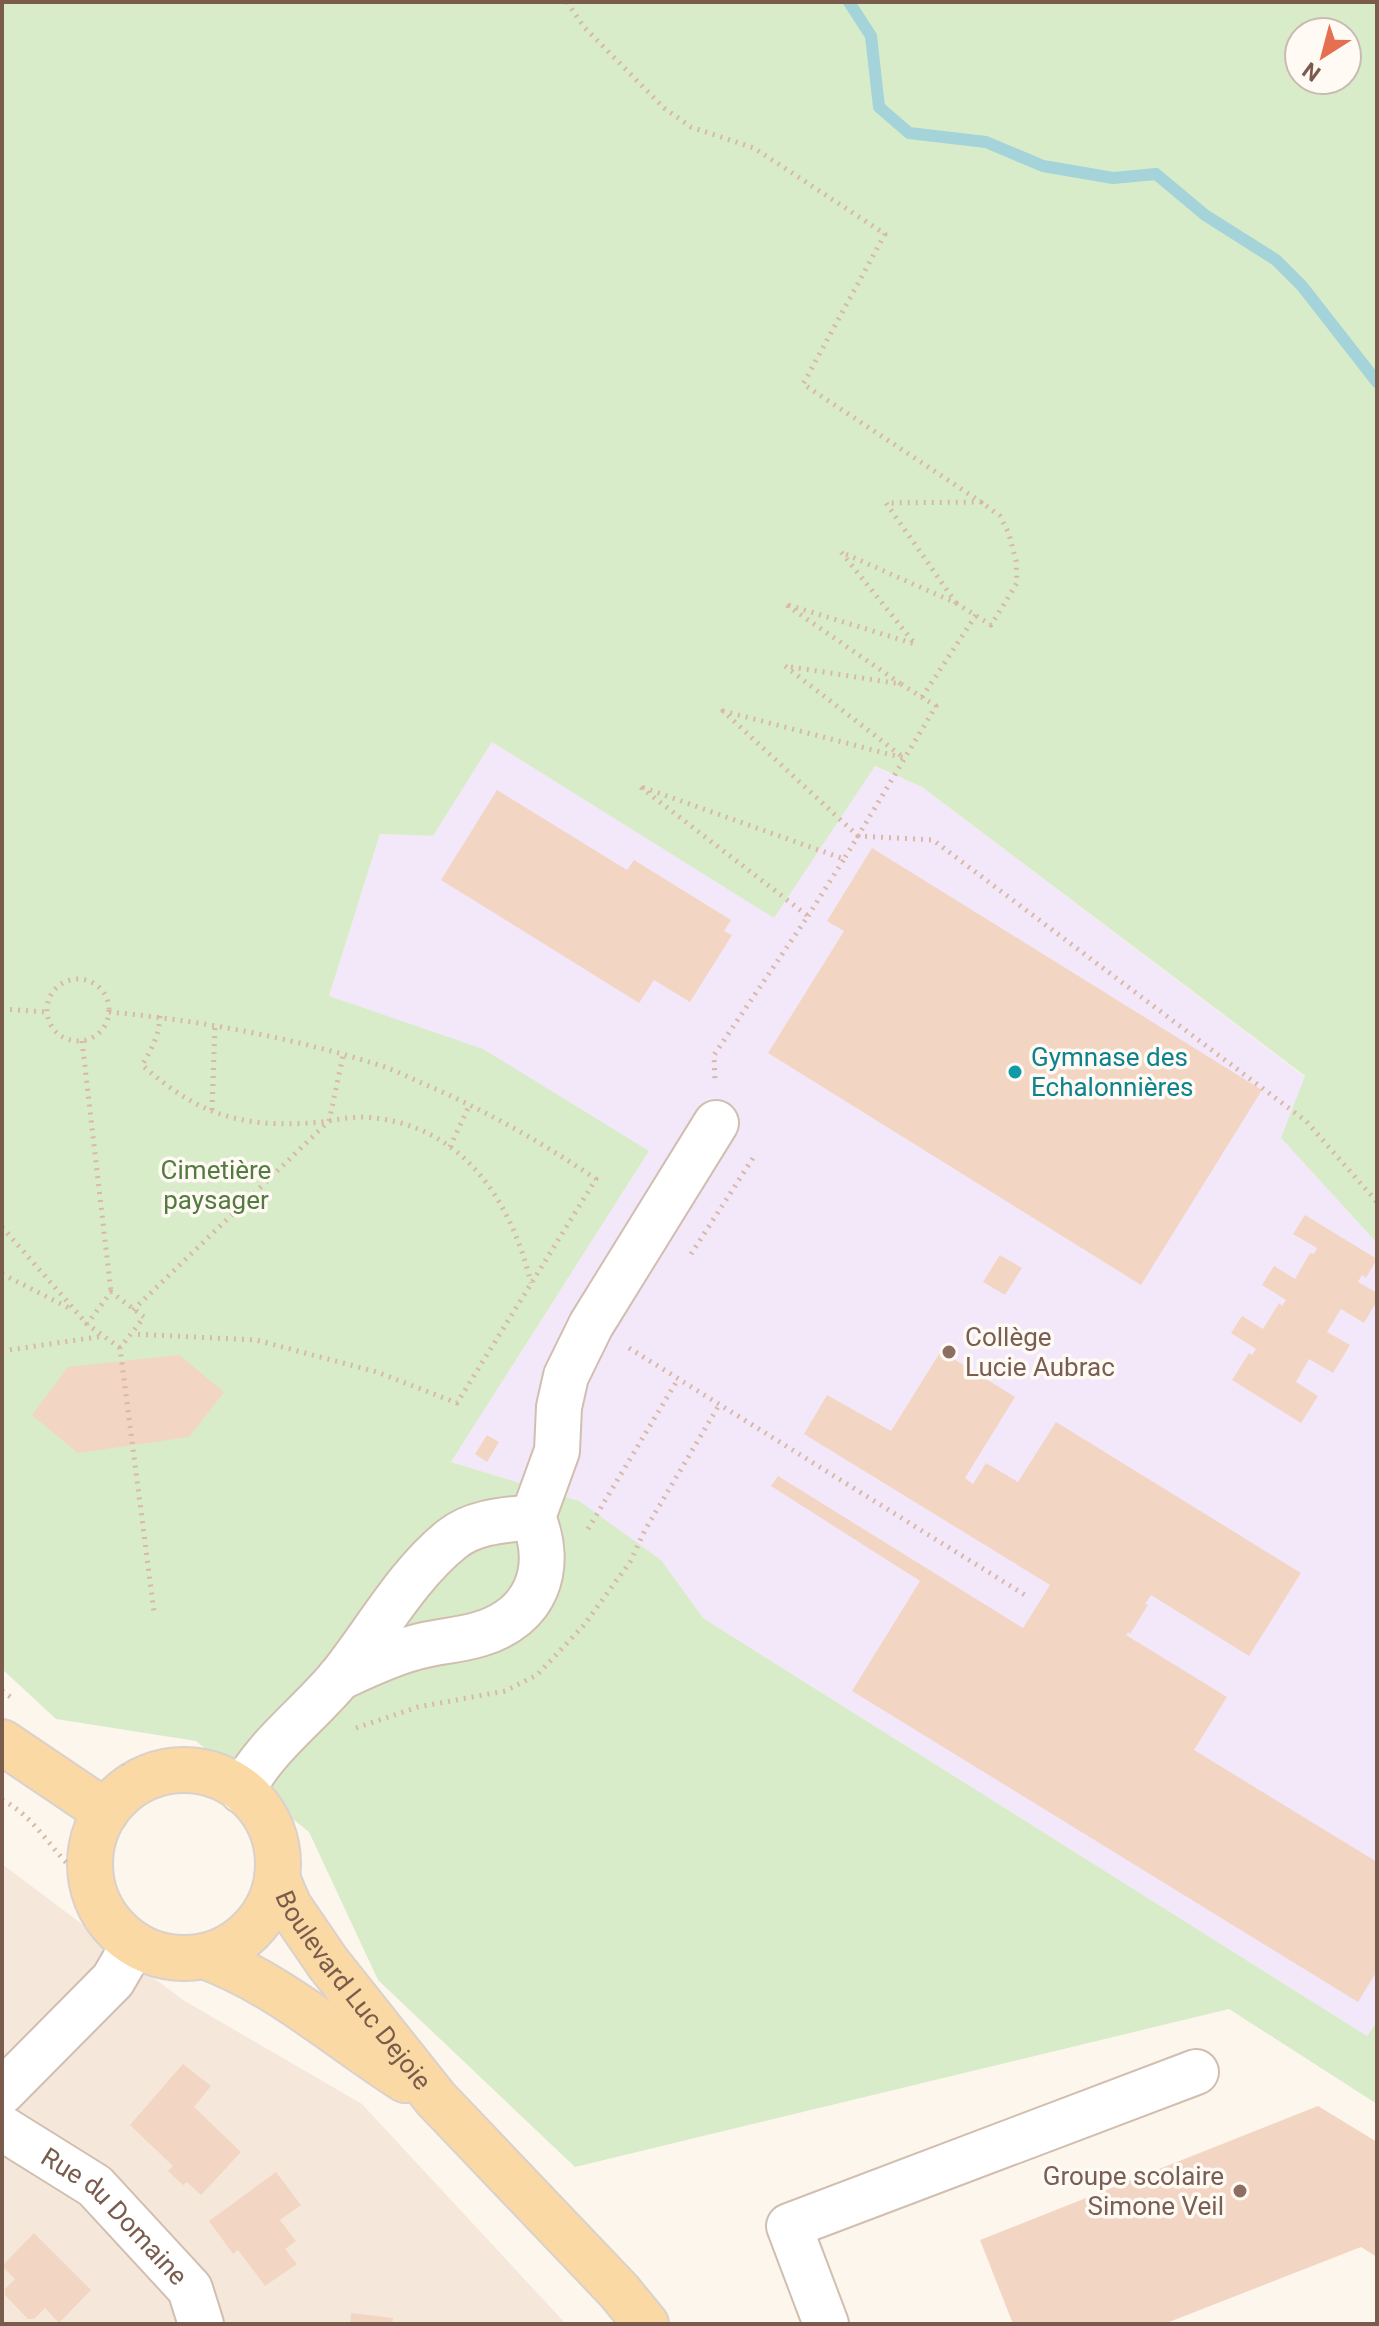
<svg xmlns="http://www.w3.org/2000/svg" width="1379" height="2326" font-family="Roboto,sans-serif">
<style>
.residential{fill:#f5e8da}
.education{fill:#f3e8fa}
.green{fill:#d8ecc9;fill-rule:evenodd}
.lines{fill:none;stroke-linecap:round;stroke-linejoin:round}
.stream{stroke:#a5d3da;stroke-width:12}
.building{fill:#f3d5c3}
.minor-casing{stroke:#d1beb0;stroke-width:48}
.major-casing{stroke:#dad1cd;stroke-width:48}
.path{stroke:#d9b8a5;stroke-width:5;stroke-dasharray:2 6;stroke-linecap:butt}
.minor{stroke:#fff;stroke-width:44}
.major{stroke:#fbd9a5;stroke-width:44}
.culture-dot{fill:#0f9aa8;stroke:#fffaf3;stroke-width:3}
.education-dot{fill:#8d6e63;stroke:#fffaf3;stroke-width:3}
.labels{text-anchor:middle;dominant-baseline:central;stroke-width:7;stroke-linejoin:round;paint-order:stroke}
.culture-label{font-size:26px;fill:#0d838f;stroke:#fffaf3;text-anchor:start}
.park-label{font-size:26px;fill:#537a41;stroke:#fffaf3}
.education-label{font-size:26px;fill:#785e54;stroke:#fffaf3;text-anchor:start}
.street-label{font-size:26px;fill:#7a5c4d;stroke:#fffaf3}
</style>
<rect width="100%" height="100%" fill="#fdf6ec"/>
<path class="residential" d="M2,1864l181,136 179,104 204,220h-564z"/>
<path class="education" d="M492,742l282,175 100,-151 48,21 383,290 -23,62 95,104v777l-10,16 -664,-418 -124,-117 -128,-39 198,-311 -320,-155 51,-162 53,2z"/>
<path class="green" d="M2,2h1375v1241l-96,-105 24,-62 -383,-289 -47,-21 -101,152 -282,-176 -59,94 -53,-2 -51,162 154,53 166,102 -198,311 128,39 82,59 42,58 664,418 10,-15v83l-148,-95 -654,158 -197,-187 -69,-148 -113,-91 -140,-22 -54,-50zM1299,32h48v48h-48z"/>
<g class="lines">
<path class="stream" d="M849,2l22,34 8,71 30,26 77,9 57,24 70,12 43,-4 49,41 71,45 26,26 75,96"/>
</g>
<g class="building">
<path d="M497,790l130,80 7,-10 97,60 -7,11 8,4 -42,67 -36,-22 -15,23 -198,-123z"/>
<path d="M872,848l390,242 -121,195 -373,-232 76,-122 -17,-10z"/>
<path d="M1305,1215l72,44 -11,19 -4,-3 -4,7 19,11v8l-13,22 -23,-14 -14,23 23,13 -17,28 -24,-14 -13,23 22,14 -17,27 -69,-43 17,-27 3,2 4,-6 -25,-16 11,-17 21,13 16,-26 3,3 4,-6 -24,-15 12,-19 21,13 15,-26 4,1 3,-6 -24,-14z"/>
<path d="M1000,1255l22,13 -17,27 -22,-13z"/>
<path d="M941,1351l74,46 -50,81 8,6 13,-21 32,19 38,-60 245,151 -52,83 -98,-61 -6,9 3,1 -18,29 -2,-2 -2,3 101,62 -33,53 183,112v109l-19,31 -506,-311 68,-110 -149,-95 7,-10 245,152 27,-43 -246,-151 23,-39 64,36z"/>
<path d="M179,1355l45,37 -35,45 -111,16 -46,-38 36,-48z"/>
<path d="M487,1435l12,7 -12,20 -12,-8z"/>
<path d="M183,2064l28,22 -17,21 47,45 -40,43 -14,-13 -4,3 -15,-14 5,-5 -43,-41z"/>
<path d="M1318,2106l59,36v115l-16,-10 -197,77h-151l-33,-84z"/>
<path d="M276,2172l25,33 -21,15 16,21 -11,8 12,15 -32,22 -27,-36 -5,4 -24,-33z"/>
<path d="M34,2233l57,57 -32,33 -14,-15 -11,11h-6l-23,-24v-6l10,-10 -13,-13z"/>
<path d="M351,2313l42,5 -1,6h-42z"/>
</g>
<g class="lines">
<g class="minor-casing">
<g id="minor">
<path d="M339,1678c24,-11 48,-23 74,-30 22,-7 45,-7 67,-14 57,-17 74,-66 53,-117l24,-66 2,-44 7,-31 25,-51 125,-202"/>
<path d="M242,1791c23,-45 67,-76 99,-115 35,-44 67,-102 111,-137 23,-18 54,-19 81,-22"/>
<path d="M2,2092l111,-112 21,-36"/>
<path id="s1" d="M2,2128l93,58 95,103 11,35"/>
<path d="M826,2324l-37,-98 407,-154"/>
</g>
</g>
<g class="major-casing">
<g id="major">
<path d="M2,1742l104,70"/>
<circle cx="184" cy="1864" r="94"/>
<path id="s2" d="M277,1878l12,28 39,57 108,136 183,192 27,33"/>
<path d="M204,1956c74,27 135,82 201,124"/>
</g>
</g>
<g class="path">
<path d="M567,2l17,25 80,81 27,19 63,21 131,86 -82,150 178,118 -95,1 70,100 -115,-51 74,92 -130,-40 116,80 -116,-18 119,92 -181,-47 135,125 -14,23 -205,-73 169,130 -94,139 1,26"/>
<path d="M956,603l35,22 26,-42 -1,-22 -7,-27 -9,-18 -19,-14"/>
<path d="M901,684l35,22 -78,130 75,4 373,281 71,81"/>
<path d="M922,697l54,-82"/>
<path d="M808,916l36,-57"/>
<circle cx="78" cy="1010" r="31"/>
<path d="M2,1009l44,3"/>
<path d="M109,1012c89,8 185,26 270,53 16,5 31,13 45,19 61,26 117,58 172,95l-139,224 -80,-31 -121,-32 -124,-6"/>
<path d="M160,1016c-1,19 -8,33 -18,49 26,23 54,43 88,52 30,8 61,8 91,5 14,-2 28,-5 42,-5 97,5 147,80 168,166"/>
<path d="M82,1041l29,251"/>
<path d="M212,1110l3,-84"/>
<path d="M450,1147l20,-43"/>
<path d="M2,1227l85,97"/>
<path d="M691,1254l64,-99"/>
<path d="M2,1274l71,36"/>
<path d="M133,1310l196,-189 14,-65"/>
<path d="M120,1348l-33,-24 24,-32 33,25 -24,31 34,264"/>
<path d="M629,1348l396,247"/>
<path d="M2,1351l102,-15"/>
<path d="M588,1529l90,-150"/>
<path d="M2,1691l10,7"/>
<path d="M356,1728l62,-21 87,-16 32,-16 47,-50 46,-63 15,-32 74,-125"/>
<path d="M122,1766l24,13"/>
<path d="M2,1800c25,12 41,36 59,57 7,9 21,16 30,23"/>
</g>
<use href="#minor" class="minor"/>
<use href="#major" class="major"/>
</g>
<circle class="culture-dot" cx="1015" cy="1072" r="8"/>
<g class="education-dot">
<circle cx="949" cy="1352" r="8"/>
<circle cx="1240" cy="2191" r="8"/>
</g>
<g class="labels">
<g class="culture-label">
<text x="1031" y="1057">Gymnase des<tspan x="1031" dy="30">Echalonnières</tspan></text>
</g>
<g class="park-label">
<text x="216" y="1170">Cimetière<tspan x="216" dy="30">paysager</tspan></text>
</g>
<g class="education-label">
<text x="965" y="1337">Collège<tspan x="965" dy="30">Lucie Aubrac</tspan></text>
<text x="1224" y="2176" text-anchor="end">Groupe scolaire<tspan x="1224" dy="30">Simone Veil</tspan></text>
</g>
<g class="street-label">
<text stroke="none"><textPath href="#s2" startOffset="136">Boulevard Luc Dejoie</textPath></text>
<text stroke="none"><textPath href="#s1" startOffset="144">Rue du Domaine</textPath></text>
</g>
</g>
<rect width="1379" height="2326" fill="none" stroke="#7a5c4d" stroke-width="8"/>
<g transform="translate(1323 56) rotate(216)"><circle r="38" fill="#fffaf3" stroke="#cabbb1" stroke-width="2"/>
<path d="M0-6L14 30L0 20L-14 30Z" fill="#e76f51"/>
<text y="-12" font-size="22" font-weight="bold" text-anchor="middle" fill="#7a5c4d">N</text>
</g>
</svg>
